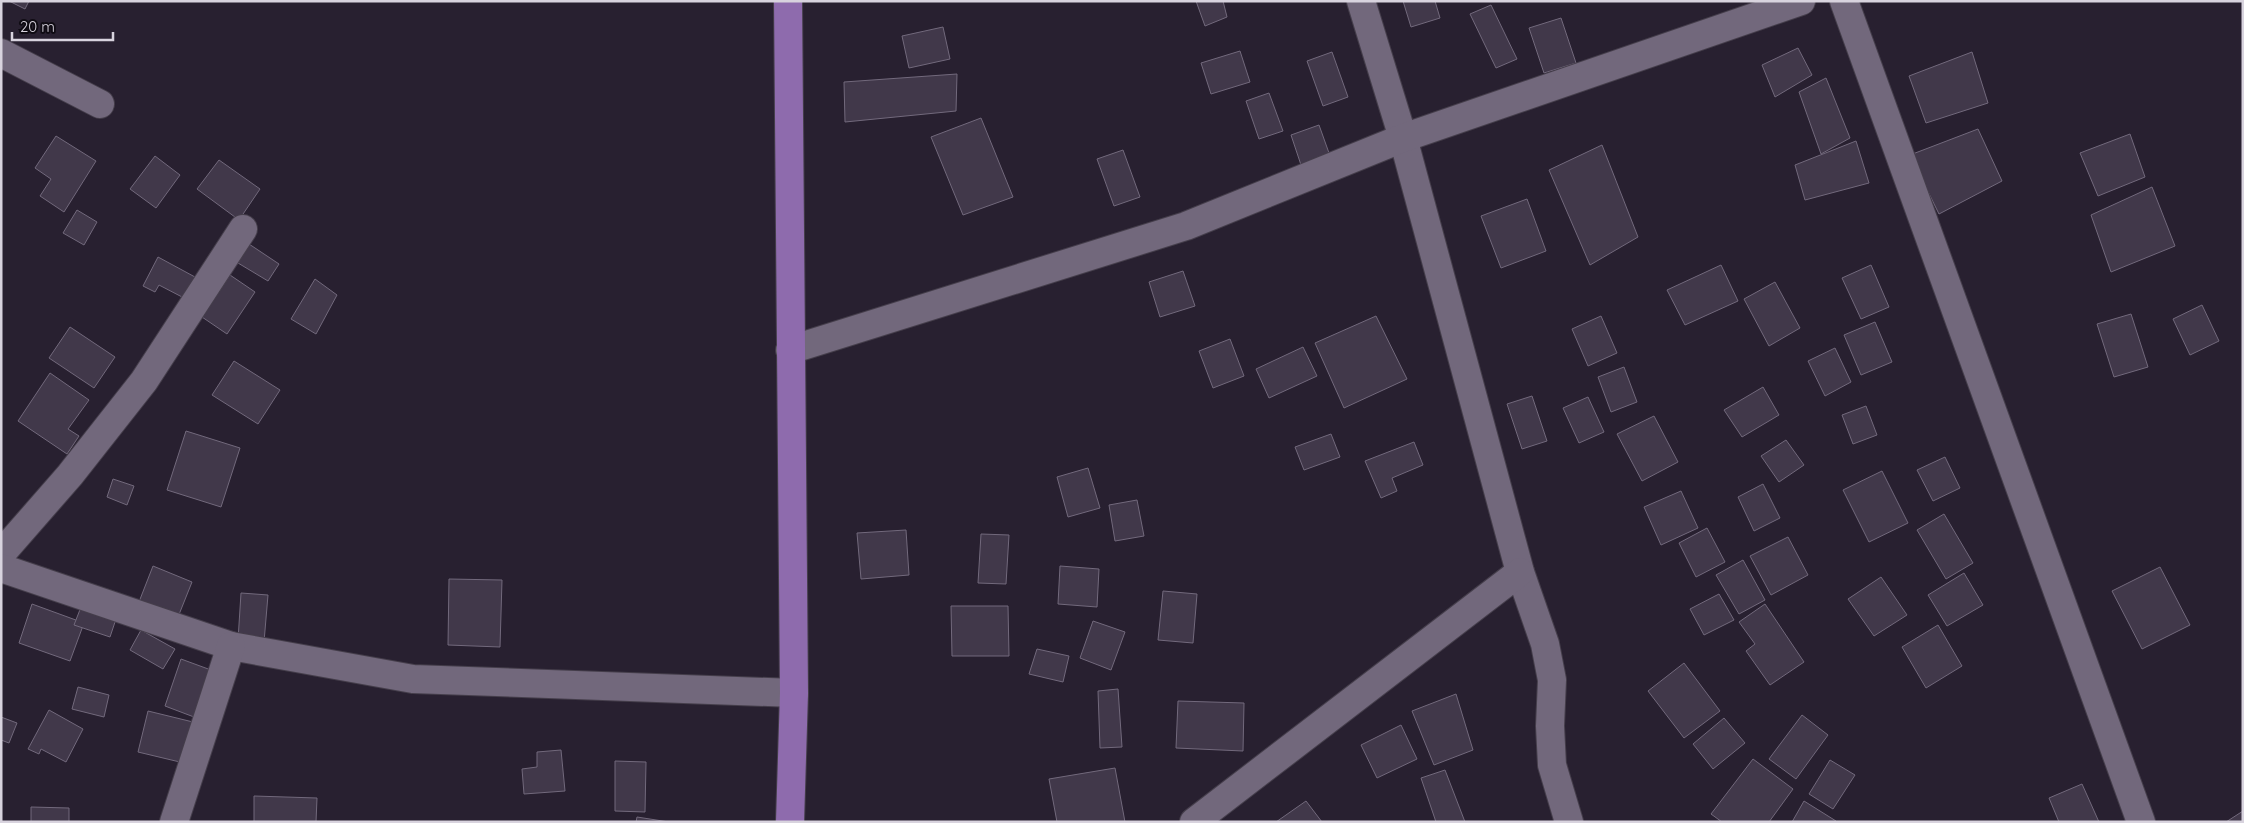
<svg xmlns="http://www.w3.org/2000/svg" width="2244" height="823" font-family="Quicksand,sans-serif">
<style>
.building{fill:#41384a;stroke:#72697c}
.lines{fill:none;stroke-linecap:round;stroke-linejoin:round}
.minor-casing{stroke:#453e4b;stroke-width:30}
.primary-casing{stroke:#453e4b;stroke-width:30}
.minor{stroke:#72687c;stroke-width:28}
.primary{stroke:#8e6bad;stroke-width:28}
</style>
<rect width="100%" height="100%" fill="#282030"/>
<g class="building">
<path d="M9,1h20l-4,8z"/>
<path d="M1196,1h27l4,16 -22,9z"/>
<path d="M1403,1h32l5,17 -29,9z"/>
<path d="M1491,5l26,54 -21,9 -26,-54z"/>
<path d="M1561,18l15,45 -32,10 -15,-45z"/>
<path d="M943,27l7,32 -41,9 -7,-32z"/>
<path d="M1798,48l14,27 -37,22 -13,-32z"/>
<path d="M1240,51l10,31 -39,12 -10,-31z"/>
<path d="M1332,52l16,45 -25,9 -16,-45z"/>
<path d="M1972,52l16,51 -62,20 -17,-47z"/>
<path d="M957,74l-1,37 -111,11 -1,-40z"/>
<path d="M1826,78l24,60 -29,16 -22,-62z"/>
<path d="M1269,93l14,38 -24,8 -13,-38z"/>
<path d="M981,118l32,79 -50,18 -32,-78z"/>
<path d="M1319,125l15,42 -29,10 -14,-42z"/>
<path d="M1978,129l24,52 -63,33 -29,-59z"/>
<path d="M2130,134l15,43 -47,19 -18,-43z"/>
<path d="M56,136l40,25 -32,51 -24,-16 11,-17 -16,-11z"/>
<path d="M1856,141l13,42 -64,17 -10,-35z"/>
<path d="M1602,145l36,92 -48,28 -41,-95z"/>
<path d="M1123,150l17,47 -26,9 -17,-47z"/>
<path d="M155,156l25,19 -24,33 -26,-19z"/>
<path d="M219,160l41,29 -21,31 -42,-31z"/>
<path d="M2152,187l23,59 -64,26 -20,-57z"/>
<path d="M1527,199l19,52 -45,17 -20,-52z"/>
<path d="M77,210l20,12 -13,23 -21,-12z"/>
<path d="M249,244l30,20 -11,17 -30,-18z"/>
<path d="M158,257l37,20 -11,21 -25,-13 -4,7 -12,-6z"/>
<path d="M1721,265l17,36 -53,24 -18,-35z"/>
<path d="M1871,265l18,42 -28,12 -19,-41z"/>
<path d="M1183,271l12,35 -35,11 -11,-35z"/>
<path d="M230,275l25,17 -28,42 -25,-17z"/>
<path d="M315,279l22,16 -21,39 -25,-15z"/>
<path d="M1775,282l25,46 -31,18 -25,-47z"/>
<path d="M2202,305l17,36 -29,14 -17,-36z"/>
<path d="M2131,314l17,53 -34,10 -17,-53z"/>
<path d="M1376,316l31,63 -63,29 -29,-65z"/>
<path d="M1601,316l16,37 -29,13 -16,-37z"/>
<path d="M1875,322l17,40 -31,13 -17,-40z"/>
<path d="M70,327l45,30 -21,31 -45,-30z"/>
<path d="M1230,339l14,37 -31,12 -14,-37z"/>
<path d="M1303,347l14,29 -48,22 -13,-29z"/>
<path d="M1835,348l16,34 -26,14 -17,-35z"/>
<path d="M234,361l46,29 -22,34 -46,-29z"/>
<path d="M1624,367l13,35 -26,10 -13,-35z"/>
<path d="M50,373l39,27 -21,29 11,7 -12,18 -49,-33z"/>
<path d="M1763,387l16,28 -37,22 -18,-27z"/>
<path d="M1532,396l15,45 -25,8 -15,-45z"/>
<path d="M1588,397l16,35 -25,11 -16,-35z"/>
<path d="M1866,406l11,29 -24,9 -11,-29z"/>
<path d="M1654,416l24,46 -36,19 -25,-47z"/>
<path d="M186,431l54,17 -19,59 -54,-17z"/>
<path d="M1331,434l9,23 -36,13 -9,-23z"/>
<path d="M1786,440l18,25 -25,17 -18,-26z"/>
<path d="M1414,442l9,23 -31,13 5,13 -16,7 -16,-37z"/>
<path d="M1945,457l15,31 -27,13 -16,-31z"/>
<path d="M1088,468l12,40 -32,9 -11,-40z"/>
<path d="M1882,471l26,52 -39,19 -26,-52z"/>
<path d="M113,479l21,7 -7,19 -20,-8z"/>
<path d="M1763,484l17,34 -26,13 -16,-34z"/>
<path d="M1681,491l17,37 -37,17 -17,-38z"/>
<path d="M1137,500l7,36 -29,5 -6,-36z"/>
<path d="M1944,514l29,49 -27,16 -29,-49z"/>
<path d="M1707,528l18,34 -29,15 -17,-34z"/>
<path d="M906,530l3,45 -48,4 -4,-46z"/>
<path d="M981,534l28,1 -3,49 -28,-1z"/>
<path d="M1788,537l20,38 -37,20 -21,-39z"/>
<path d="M1743,560l22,40 -26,14 -23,-39z"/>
<path d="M153,566l39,16 -16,40 -39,-15z"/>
<path d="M1060,566l39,3 -2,38 -39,-3z"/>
<path d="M2160,567l30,58 -48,24 -30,-58z"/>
<path d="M1964,573l19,32 -36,21 -19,-31z"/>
<path d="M1881,577l26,38 -33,21 -26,-37z"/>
<path d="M449,579l53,1 -2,67 -52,-2z"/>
<path d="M1163,591l34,3 -4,49 -35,-3z"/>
<path d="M241,593l27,2 -4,47 -26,-2z"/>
<path d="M1719,594l15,26 -30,15 -14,-26z"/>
<path d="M32,604l52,19 -14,38 -51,-18z"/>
<path d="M1765,604l39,58 -34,23 -24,-34 9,-7 -16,-22z"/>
<path d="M951,606h57l1,50h-57z"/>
<path d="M81,607l35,12 -6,18 -36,-12z"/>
<path d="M1093,621l32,11 -14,38 -31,-12z"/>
<path d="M1938,625l24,41 -36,22 -24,-41z"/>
<path d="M141,630l34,19 -12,20 -33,-19z"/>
<path d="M1037,649l32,7 -6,26 -34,-8z"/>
<path d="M181,659l30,11 -17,47 -29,-11z"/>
<path d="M1684,663l36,48 -36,27 -36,-47z"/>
<path d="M78,687l31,8 -5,22 -32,-8z"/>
<path d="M1118,689l4,58 -22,1 -2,-57z"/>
<path d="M1456,694l17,56 -39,15 -22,-54z"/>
<path d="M1178,701l66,2 -1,48 -67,-3z"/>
<path d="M49,710l34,19 -17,33 -25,-13 -2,5 -11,-5z"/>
<path d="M148,711l45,11 -9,41 -46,-11z"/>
<path d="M1802,715l26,20 -32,44 -27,-20z"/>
<path d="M1,717l16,6 -8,20 -8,-3z"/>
<path d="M1724,718l21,25 -32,26 -20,-25z"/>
<path d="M1401,725l16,34 -40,19 -16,-33z"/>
<path d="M561,750l4,41 -41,3 -2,-25 15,-2v-15z"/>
<path d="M1753,759l40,30 -24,33h-47l-11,-8z"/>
<path d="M1830,760l25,15 -22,34 -24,-15z"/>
<path d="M615,761l31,1 -1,50 -30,-1z"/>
<path d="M1115,768l10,54h-68l-8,-43z"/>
<path d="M1445,770l20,52h-29l-15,-44z"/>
<path d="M2082,784l17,38h-40l-10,-24z"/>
<path d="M254,796l63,2 -1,24h-62z"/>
<path d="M1306,801l16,21h-46z"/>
<path d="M1804,801l32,20v1h-44z"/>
<path d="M31,807l38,1v14h-38z"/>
<path d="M2243,811v11h-17z"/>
<path d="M637,817l32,5h-33z"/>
</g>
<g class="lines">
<g class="minor-casing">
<g id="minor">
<path d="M1361,1l42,137 117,434 25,72 7,36 -2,46 2,39 17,57"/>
<path d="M1844,1l297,821"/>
<path d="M1,53l99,51"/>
<path d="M790,350l396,-124 217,-88 398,-137"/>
<path d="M1,554l69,-79 74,-94 99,-152"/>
<path d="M1,568l230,78 182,33 381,14"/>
<path d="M174,822l57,-176"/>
<path d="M1194,822l326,-250"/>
</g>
</g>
<g class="primary-casing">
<path id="primary" d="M788,1l6,692 -4,129"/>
</g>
<use href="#minor" class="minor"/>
<use href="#primary" class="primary"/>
</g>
<rect width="2244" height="823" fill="none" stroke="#d8d3de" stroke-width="5"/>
<path d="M12 32v8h101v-8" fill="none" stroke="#d8d3de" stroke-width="2.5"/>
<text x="20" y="32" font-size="15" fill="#d8d3de" stroke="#0f0b13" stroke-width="4" paint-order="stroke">20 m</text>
</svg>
